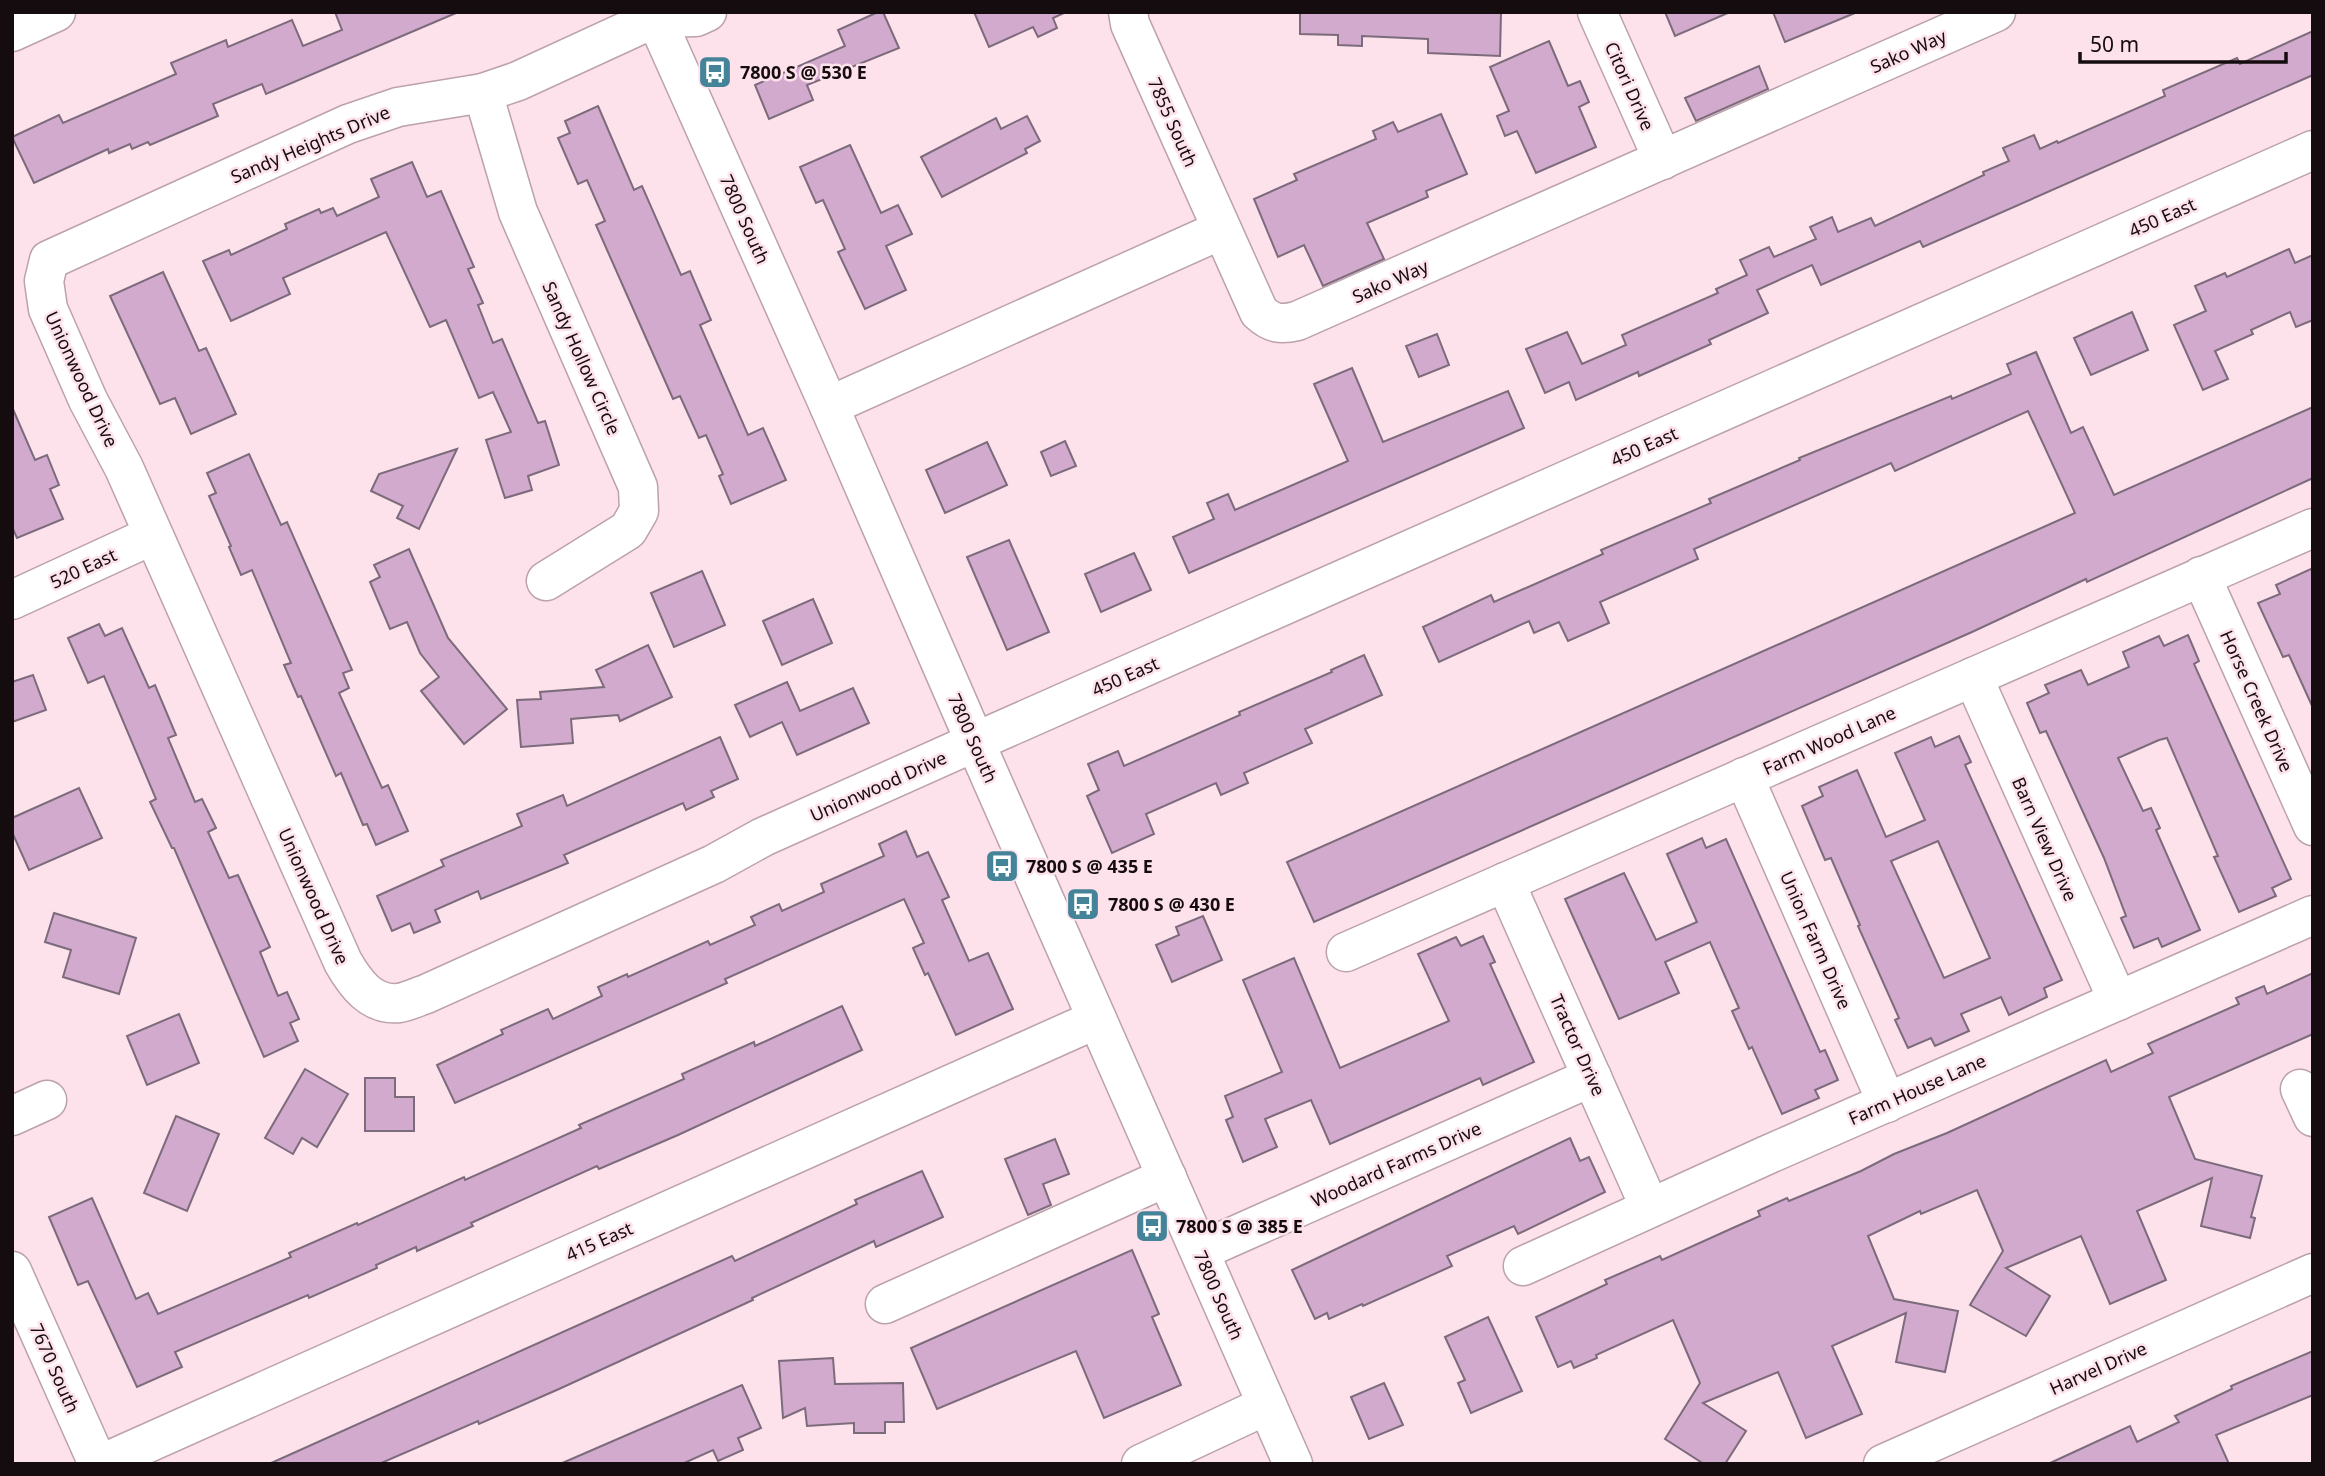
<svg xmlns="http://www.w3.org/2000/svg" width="2325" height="1476" font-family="'Noto Sans',sans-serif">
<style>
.building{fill:#d1aace;stroke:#7c6b7b;stroke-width:2;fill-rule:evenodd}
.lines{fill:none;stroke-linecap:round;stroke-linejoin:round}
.minor-casing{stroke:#bba2ab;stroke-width:41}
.major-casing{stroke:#bba2ab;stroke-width:41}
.minor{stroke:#fff;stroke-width:38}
.major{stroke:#fff;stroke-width:38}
.labels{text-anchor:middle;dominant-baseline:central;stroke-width:5;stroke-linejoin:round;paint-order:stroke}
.street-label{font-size:18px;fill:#150c0f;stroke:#fde1eb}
.poi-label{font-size:18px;font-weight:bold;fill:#150c0f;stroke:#fde1eb;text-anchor:start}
</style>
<rect width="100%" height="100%" fill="#fde1eb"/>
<g class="building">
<path d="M335,12l121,1 -190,81 -4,-10 -49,20 5,12 -68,29 -2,-3 -16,7 -2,-5 -21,9 -1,-4 -74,34 -22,-46 47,-22 4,8 113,-49 -5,-11 55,-23 2,7 64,-27 11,26 39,-16z"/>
<path d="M878,12h5l16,36 -92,37 6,15 -44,19 -14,-34 90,-39 -7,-16z"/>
<path d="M974,12h92l-13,6 4,10 -19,9 -5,-10 -44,20z"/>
<path d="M1300,12h201l-1,44 -72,-3v-14l-66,-3v10l-24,-1v-10l-38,-1z"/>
<path d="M1665,12h65l-55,24z"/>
<path d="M1773,12h82v1l-70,29z"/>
<path d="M2313,31v44l-390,172 -3,-6 -99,44 -9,-20 -55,25 11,23 -59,27 2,4 -72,32 -1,-4 -62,28 -7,-18 -24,11 -19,-44 41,-17 15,32 44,-19 -4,-10 96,-42 -2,-4 31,-14 -7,-15 29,-13 5,10 42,-18 -6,-12 22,-10 6,15 33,-14 4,8 109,-51 -1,-3 26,-11 -6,-13 31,-13 6,14 17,-8 1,2 107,-47 -2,-6 74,-32 3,6z"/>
<path d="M1549,41l19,45 12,-5 9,21 -10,5 17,40 -60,26 -19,-42 -12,5 -8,-20 12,-5 -19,-44z"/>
<path d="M1759,66l9,23 -72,32 -11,-23z"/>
<path d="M598,106l36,84 8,-4 39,89 9,-4 21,49 -11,5 48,110 15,-7 23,52 -55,24 -12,-28 4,-2 -17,-39 -7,3 -19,-42 -7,3 -23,-52 -54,-122 9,-4 -18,-41 -9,4 -20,-46 12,-5 -5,-12z"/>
<path d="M1441,114l26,60 -41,17 2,6 -61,26 17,36 -61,27 -19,-41 -26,12 -24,-58 43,-19 -3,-6 82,-35 -3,-8 20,-9 5,10z"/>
<path d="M1027,116l13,25 -15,8 2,4 -85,44 -21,-40 75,-39 5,11z"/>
<path d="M850,145l31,68 17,-8 14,29 -26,12 20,44 -41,19 -27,-57 7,-3 -22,-49 -7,3 -16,-36z"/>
<path d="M412,162l15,35 14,-6 33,76 -6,2 15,34 -5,2 15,38 9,-4 36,84 7,-2 14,44 -31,11 4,14 -27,8 -19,-58 25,-8 -18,-40 -14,6 -33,-78 -16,7 -44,-95 -103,46 7,16 -59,27 -28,-60 26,-11 2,5 56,-26 -2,-5 34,-15 2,4 12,-5 4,8 42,-19 -8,-18z"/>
<path d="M2289,249l6,14 18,-8v65l-17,7 -6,-15 -39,18 2,4 -38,17 13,28 -25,11 -29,-65 32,-14 -11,-25 30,-13 2,4z"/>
<path d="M163,272l36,79 7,-3 30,66 -45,20 -16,-36 -15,6 -50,-108z"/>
<path d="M2132,312l16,38 -57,25 -17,-37z"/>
<path d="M1437,334l12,31 -30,12 -13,-31z"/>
<path d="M2036,352l35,81 12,-6 31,68 199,-88v71l-226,104 -1,-3 -114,53 -658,290 -27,-60 788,-349 -47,-102 -133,60 -4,-8 -197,86 4,10 -98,43 9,21 -41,18 -9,-19 -25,11 -5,-12 -90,41 -16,-35 68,-32 3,7 109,-48 -2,-4 110,-47 -2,-4 91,-39 -1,-2 152,-62 1,3 59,-25 -4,-10z"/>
<path d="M1352,368l31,74 125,-51 16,37 -335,145 -16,-36 41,-18 -7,-16 21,-9 7,16 113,-49 -34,-77z"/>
<path d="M12,407l23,53 12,-5 12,30 -9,4 13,30 -46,19 -5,-11z"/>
<path d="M1065,441l11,25 -25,10 -10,-24z"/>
<path d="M987,442l20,43 -62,28 -19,-43z"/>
<path d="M457,449l-38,80 -22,-11 6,-12 -32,-15 8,-17z"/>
<path d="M249,454l32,71 6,-3 65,148 -9,3 6,15 -10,5 43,95 6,-3 20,46 -32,14 -9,-21 -4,1 -22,-52 -5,3 -35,-80 -3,1 -14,-32 7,-2 -39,-93 -11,5 -12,-28 2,-1 -22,-50 7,-3 -9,-20z"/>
<path d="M1009,540l40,92 -42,18 -40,-93z"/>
<path d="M409,549l39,89 59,71 -43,35 -43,-53 18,-14 -19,-24 -13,-31 -17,7 -20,-47 10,-5 -6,-12z"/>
<path d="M1134,553l17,37 -50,22 -16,-38z"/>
<path d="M2313,568v140l-24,-53 -6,2 -25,-54 22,-9 -4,-9z"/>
<path d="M702,571l23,54 -51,22 -23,-54z"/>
<path d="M813,599l19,44 -50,22 -19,-44z"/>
<path d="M99,624l6,12 17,-8 27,60 6,-3 21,50 -8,3 27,64 7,-3 14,29 -8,4 21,46 9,-3 32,72 -10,5 18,44 9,-4 12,27 -9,4 8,18 -34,16 -90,-209h-2l-22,-46 6,-3 -52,-123 -16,7 -20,-45z"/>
<path d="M2188,635l11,26 -5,3 97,215 -19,9 4,8 -37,16 -25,-55 4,-1 -51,-118 -8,2 -41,18 25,53 8,-3 9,20 -4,2 44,100 -38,17 -4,-9 -24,10 -13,-30 5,-2 -22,-58 -58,-127 -6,2 -13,-30 22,-10 -4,-8 36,-15 7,15 41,-18 -6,-15 36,-16 5,10z"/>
<path d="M648,645l24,52 -52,24 -2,-6 -47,4 2,24 -52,4 -4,-47 24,-1 -1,-7 64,-5 -8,-17z"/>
<path d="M1364,655l18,40 -77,34 7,14 -68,30 4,10 -27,12 -5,-12 -70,31 8,20 -42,19 -25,-57 12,-6 -11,-26 30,-13 6,15 116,-51 -1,-3 93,-40 -1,-2z"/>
<path d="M33,675l13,35 -34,12v-40z"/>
<path d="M787,682l13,29 53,-23 16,35 -72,32 -15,-33 -32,15 -15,-32z"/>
<path d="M1959,736l12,26 -6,3 97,215 -18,8 3,9 -38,18 -8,-18 -40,17 8,17 -34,15 -4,-8 -23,10 -13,-28 4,-2 -41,-92 2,-1 -29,-67 -6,2 -23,-54 21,-10 -4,-9 38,-17 29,67 39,-17 -30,-67 36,-16 4,10zM1938,841l52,117 -46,20 -53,-117z"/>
<path d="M720,737l18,42 -27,12 3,6 -28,13 -3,-7 -119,52 4,8 -87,36 -3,-8 -43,19 5,12 -26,11 -4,-10 -18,8 -15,-35 67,-30 -3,-6 81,-34 -5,-12 46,-19 4,11z"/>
<path d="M79,788l23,50 -73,32 -17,-38v-14z"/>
<path d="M906,831l11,26 11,-5 21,45 -7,3 27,61 19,-8 25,56 -57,26 -28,-62 -3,2 -12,-27 11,-5 -20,-44 -179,80 2,4 -272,120 -18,-38 66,-31 -2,-4 47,-21 5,10 49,-23 -4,-9 29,-13 1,3 80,-36 2,4 45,-20 -4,-8 28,-13 3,7 42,-19 -3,-8 63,-28 -5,-12z"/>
<path d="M1702,838l4,10 20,-9 94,213 5,-2 13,30 -23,10 4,8 -37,16 -30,-67 -3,2 -17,-38 7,-3 -29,-66 -45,20 14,31 -60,26 -54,-120 59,-26 32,67 41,-18 -30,-68z"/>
<path d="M54,913l82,25 -17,56 -56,-17 8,-27 -26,-8z"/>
<path d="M1203,916l19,44 -50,22 -16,-37 23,-10 -3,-8z"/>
<path d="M1483,936l12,26 -5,2 44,98 -51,23 -3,-7 -150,66 -19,-44 -46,19 12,28 -34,15 -17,-42 7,-3 -8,-21 57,-24 -39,-92 51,-22 46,110 109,-47 -31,-67 38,-17 5,9z"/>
<path d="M2313,973v61l-144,63 26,62 67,17 -11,41 4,1 -5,20 -49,-12 11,-48 -75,33 29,69 -56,24 -29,-68 -75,32 44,28 -24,40 -56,-31 33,-54 -26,-61 -56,24 -1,-3 -52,25 26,63 64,12 -13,61 -49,-10 10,-49 -74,33 30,68 -56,24 -28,-66 -75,31 43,28 -21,33h-21l-39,-25 35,-56 -27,-63 -77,35 1,3 -23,10 -3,-7 -13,6 -22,-50 71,-33 -2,-4 55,-24 2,4 73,-33 25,-11 -2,-5 29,-13 2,3 72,-30 33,-17 53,-21 159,-73 5,12 42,-19 -5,-9 91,-40 -3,-6 28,-12 3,8z"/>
<path d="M842,1006l20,44 -184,85 -79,34 -2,-3 -126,57 2,3 -56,25 -1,-4 -40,18 1,3 -68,30 -1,-3 -133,57 7,15 -45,20 -49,-106 -10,4 -29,-68 43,-19 44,101 12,-6 10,21 133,-57 -2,-4 68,-30 1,2 106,-48 1,3 116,-52 -2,-3 105,-46 -2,-5 72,-32 1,4z"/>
<path d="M179,1014l20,49 -52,22 -20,-49z"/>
<path d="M305,1069l43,25 -31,53 -15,-9 -9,16 -28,-16z"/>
<path d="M365,1078h30v19h19v34h-49z"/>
<path d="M176,1116l43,18 -32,77 -43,-18z"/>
<path d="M1570,1138l10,23 9,-4 16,35 -87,42 -4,-8 -67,30 5,10 -89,40 -1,-2 -33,15 -2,-6 -12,6 -23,-49z"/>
<path d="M1055,1139l14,35 -26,10 8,21 -23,10 -23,-56z"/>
<path d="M922,1171l21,46 -67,30 -2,-6 -122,57 1,2 -194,89 -80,35 -1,-3 -99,43h-110l463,-208 3,5 122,-57 -2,-4z"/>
<path d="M1132,1250l27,64 -7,3 29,68 -77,33 -28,-67 -139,58 -26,-61z"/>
<path d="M1488,1317l34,74 -51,22 -13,-30 7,-3 -20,-43z"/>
<path d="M2313,1351v44l-97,40 13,29h-181l82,-38 7,16 42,-20 -4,-6 57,-27 -1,-3z"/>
<path d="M833,1358l2,26 68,-1 1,39h-19v11h-31v-10l-47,3 -2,-18 -22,10 -4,-57z"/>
<path d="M1384,1383l19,42 -34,14 -18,-42z"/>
<path d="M742,1385l19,43 -23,10 5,12 -25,11 -5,-11 -31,14h-122z"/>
</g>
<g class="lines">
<g class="minor-casing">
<g id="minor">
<path d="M707,12l-11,5 -41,1 -137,63 -35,12 -85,14 -50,17 -299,136 -5,21 4,28 40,91 36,68 219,494c12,21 28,44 56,41 8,-1 18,-6 27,-9l288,-130 49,-27 212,-95 1338,-592"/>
<path d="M1128,12l2,12 129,288c13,12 22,13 38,9l699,-309"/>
<path d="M1597,12l66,148"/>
<path d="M12,32l44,-20"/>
<path d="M483,93l35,119 120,275 1,24 -11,19 -82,51"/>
<path d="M829,406l392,-176"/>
<path d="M2201,576l112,250"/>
<path d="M12,600l141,-65"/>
<path d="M1973,677l145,324"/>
<path d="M1744,777l143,326"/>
<path d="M1505,882l145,326"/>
<path d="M1346,952l967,-424"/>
<path d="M2300,1089l13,28"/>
<path d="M12,1116l35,-16"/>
<path d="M1200,1251l392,-174"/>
<path d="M1523,1266l244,-111 546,-240"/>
<path d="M12,1271l86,193"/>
<path d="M885,1304l282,-127"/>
<path d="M101,1464l996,-445"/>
<path d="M1141,1464l126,-59"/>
<path d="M1883,1464l430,-191"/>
</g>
</g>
<g class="major-casing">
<path id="major" d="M653,12l176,394 146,336 318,722"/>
</g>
<use href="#minor" class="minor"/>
<use href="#major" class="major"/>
</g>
<defs>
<g id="bus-square" transform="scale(1.75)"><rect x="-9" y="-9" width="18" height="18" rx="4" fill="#458399" stroke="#fde1eb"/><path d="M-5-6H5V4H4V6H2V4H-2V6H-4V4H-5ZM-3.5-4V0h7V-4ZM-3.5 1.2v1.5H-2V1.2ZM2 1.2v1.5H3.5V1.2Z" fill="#fff"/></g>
</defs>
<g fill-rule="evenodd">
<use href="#bus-square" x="715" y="72"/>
<use href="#bus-square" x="1002" y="866"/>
<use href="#bus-square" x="1083" y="904"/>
<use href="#bus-square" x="1152" y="1226"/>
</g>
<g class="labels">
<g class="street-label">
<text transform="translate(1908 51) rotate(-24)">Sako Way</text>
<text transform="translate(1630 86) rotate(66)">Citori Drive</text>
<text transform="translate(1173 122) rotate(66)">7855 South</text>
<text transform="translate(310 144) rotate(-23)">Sandy Heights Drive</text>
<text transform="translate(2162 217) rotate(-24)">450 East</text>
<text transform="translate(745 219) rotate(66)">7800 South</text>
<text transform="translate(1390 281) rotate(-24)">Sako Way</text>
<text transform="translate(582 358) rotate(66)">Sandy Hollow Circle</text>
<text transform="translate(82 379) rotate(65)">Unionwood Drive</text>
<text transform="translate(1644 446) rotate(-24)">450 East</text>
<text transform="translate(83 568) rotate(-25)">520 East</text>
<text transform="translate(1125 676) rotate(-24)">450 East</text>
<text transform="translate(2257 701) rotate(66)">Horse Creek Drive</text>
<text transform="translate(973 738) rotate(66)">7800 South</text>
<text transform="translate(1829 740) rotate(-24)">Farm Wood Lane</text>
<text transform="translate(878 786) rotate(-24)">Unionwood Drive</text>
<text transform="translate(2045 839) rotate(66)">Barn View Drive</text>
<text transform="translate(314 896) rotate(66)">Unionwood Drive</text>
<text transform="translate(1816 940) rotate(66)">Union Farm Drive</text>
<text transform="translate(1578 1045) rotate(66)">Tractor Drive</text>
<text transform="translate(1917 1089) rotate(-24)">Farm House Lane</text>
<text transform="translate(1396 1164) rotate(-24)">Woodard Farms Drive</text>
<text transform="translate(599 1241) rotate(-24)">415 East</text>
<text transform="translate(1219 1295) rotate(66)">7800 South</text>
<text transform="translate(55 1368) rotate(66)">7670 South</text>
<text transform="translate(2098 1368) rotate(-24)">Harvel Drive</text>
</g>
<g class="poi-label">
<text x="740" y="72">7800 S @ 530 E</text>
<text x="1026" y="866">7800 S @ 435 E</text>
<text x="1108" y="904">7800 S @ 430 E</text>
<text x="1176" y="1226">7800 S @ 385 E</text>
</g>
</g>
<rect width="2325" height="1476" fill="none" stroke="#150c0f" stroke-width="28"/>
<path d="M2080 52v10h206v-10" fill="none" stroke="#150c0f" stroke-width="3.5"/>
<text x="2090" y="52" font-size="21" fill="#150c0f" stroke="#fde1eb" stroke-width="5" paint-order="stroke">50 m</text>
</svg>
